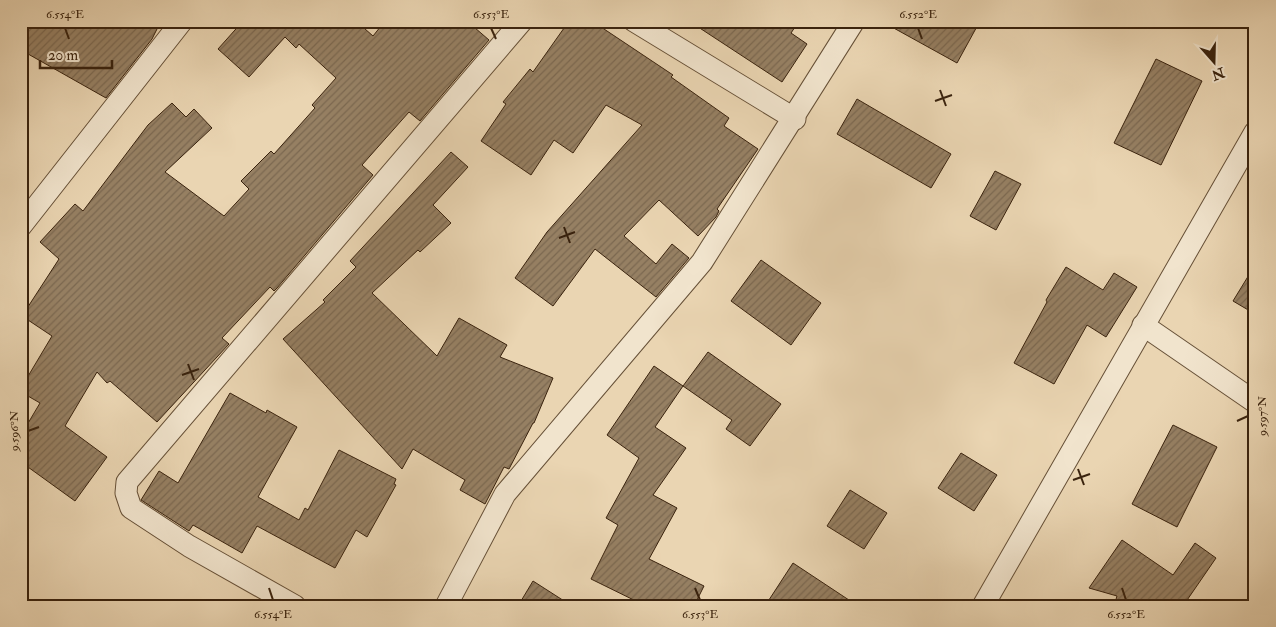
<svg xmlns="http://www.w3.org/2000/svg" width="1276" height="627" font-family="'IM FELL Double Pica',serif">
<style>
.building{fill:url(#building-hatch);stroke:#3a230e}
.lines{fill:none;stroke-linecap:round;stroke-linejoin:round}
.minor-casing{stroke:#665037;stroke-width:23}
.minor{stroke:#f1e4cd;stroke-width:21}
.ticks{fill:none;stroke:#3a230e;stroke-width:2}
.neatline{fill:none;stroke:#3a230e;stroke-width:2}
.ticks-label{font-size:12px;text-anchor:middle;fill:#3a230e}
</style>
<defs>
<pattern id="building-hatch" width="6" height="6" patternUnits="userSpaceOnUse" patternTransform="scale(1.25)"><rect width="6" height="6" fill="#968063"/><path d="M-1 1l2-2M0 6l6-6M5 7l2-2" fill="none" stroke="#7b6850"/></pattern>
</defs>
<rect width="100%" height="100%" fill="#ead5b2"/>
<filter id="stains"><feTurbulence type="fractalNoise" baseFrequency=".004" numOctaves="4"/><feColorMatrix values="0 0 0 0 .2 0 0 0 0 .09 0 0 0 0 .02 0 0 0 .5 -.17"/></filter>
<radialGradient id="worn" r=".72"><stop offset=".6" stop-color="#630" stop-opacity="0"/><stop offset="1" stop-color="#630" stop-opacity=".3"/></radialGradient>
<g class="building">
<path d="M26,21h135l-9,18 -46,59 -85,-48v-21z"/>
<path d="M243,21h113l17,15 12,-15h82l22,19 -69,81 -11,-9 -47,53 11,10 -96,113 -3,3 -4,-4 -48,51 7,6 -72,78 -47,-41 -3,2 -10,-11 -32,54 42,31 -32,44 -54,-39v-27l19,-32 -19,-11v-4l31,-52 -30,-20 37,-57 -19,-17 35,-38 8,7 65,-86 24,-22 14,14 8,-8 18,19 -47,44 59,44 25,-27 -8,-8 30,-30 3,3 41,-46 -3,-3 24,-27 -37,-34 -3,4 -11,-11 -36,40 -31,-28z"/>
<path d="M569,21h23l81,54 -2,2 58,41 -5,8 34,23 -41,60 2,2 -3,6 -18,19 -39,-36 -35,36 32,28 16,-20 17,14 -33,39 -61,-48 -42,57 -38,-28 32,-46 95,-107 -36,-20 -33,48 -19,-13 -23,35 -50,-34 25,-37 -3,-2 27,-33 3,3z"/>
<path d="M689,21h110l-8,12 16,11 -25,38z"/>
<path d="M881,21h99l-23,42z"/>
<path d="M1156,59l46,22 -41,84 -47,-22z"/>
<path d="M857,99l94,55 -20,34 -94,-54z"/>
<path d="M451,152l17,15 -35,38 18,18 -31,29 -2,-2 -46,43 65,63 22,-38 48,27 -7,12 53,21 -19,45h-1l-24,46 -5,-2 -19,37 -25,-14 5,-10 -52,-31 -11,20 -119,-130 42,-37 -2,-2 33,-33 -6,-6z"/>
<path d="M995,171l26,13 -25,46 -26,-14z"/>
<path d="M761,260l60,43 -30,42 -60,-44z"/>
<path d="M1255,265v49l-22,-13z"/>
<path d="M1066,267l37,23 11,-17 23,14 -31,50 -19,-12 -33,59 -40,-21 33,-61 -1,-2z"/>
<path d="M708,352l73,52 -31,42 -24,-17 6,-9 -49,-34z"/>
<path d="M654,366l29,20 -28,41 31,21 -33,47 24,13 -28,51 55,27 -10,20h-48l-55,-27 27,-54 -12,-7 33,-60 -32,-23z"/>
<path d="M230,393l36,20 1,-3 30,17 -39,70 41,23 6,-12 3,2 31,-60 57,29 -2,5 2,1 -29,52 -11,-7 -21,38 -78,-42 -15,27 -49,-28 -4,6 -48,-31 18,-29 19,12z"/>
<path d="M1173,425l44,22 -40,80 -45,-23z"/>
<path d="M961,453l36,22 -23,36 -36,-23z"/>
<path d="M850,490l37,23 -23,36 -37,-23z"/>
<path d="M1122,540l51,35 22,-32 21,15 -33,48h-69l3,-10 -28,-8z"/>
<path d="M793,563l65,43h-93z"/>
<path d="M533,581l39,25h-54z"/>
</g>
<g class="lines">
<g class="minor-casing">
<g id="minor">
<path d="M634,21l161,98"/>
<path d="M21,226l161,-205"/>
<path d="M1143,325l112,77"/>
<path d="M295,606l-106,-60 -58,-38 -5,-15 1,-11 395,-461"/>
<path d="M446,606l59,-112 197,-232 152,-241"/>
<path d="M983,606l272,-474"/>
</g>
</g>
<use href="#minor" class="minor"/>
</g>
<path class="ticks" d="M65,28l4,11M491,28l5,11M918,28l4,11M940,90l6,16M935,101l17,-6M564,227l6,16M559,238l16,-6M188,364l6,16M182,375l17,-6M1237,421l11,-5M28,431l11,-4M1078,469l6,16M1073,480l17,-6M269,588l4,12M695,588l5,12M1122,588l4,12"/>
<rect width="1276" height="627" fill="none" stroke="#ead5b2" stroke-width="55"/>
<g transform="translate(1214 62) rotate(160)" stroke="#f1e4cd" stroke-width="4" paint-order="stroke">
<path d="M0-4L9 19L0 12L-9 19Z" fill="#3a230e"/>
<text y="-8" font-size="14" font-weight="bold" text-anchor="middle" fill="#3a230e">N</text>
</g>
<path d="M40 60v8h72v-8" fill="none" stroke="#3a230e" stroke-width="2.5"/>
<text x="48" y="60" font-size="15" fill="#3a230e" stroke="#f1e4cd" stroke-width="4" paint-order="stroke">20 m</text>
<rect x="28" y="28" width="1220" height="572" class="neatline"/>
<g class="ticks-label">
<text x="65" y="18">6.554°E</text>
<text x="491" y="18">6.553°E</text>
<text x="918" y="18">6.552°E</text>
<text transform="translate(1262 416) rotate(-90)" y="4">9.597°N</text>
<text transform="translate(14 431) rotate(-90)" y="4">9.596°N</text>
<text x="273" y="618">6.554°E</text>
<text x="700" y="618">6.553°E</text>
<text x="1126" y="618">6.552°E</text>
</g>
<rect width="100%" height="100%" filter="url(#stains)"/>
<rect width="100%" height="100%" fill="url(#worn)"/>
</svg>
